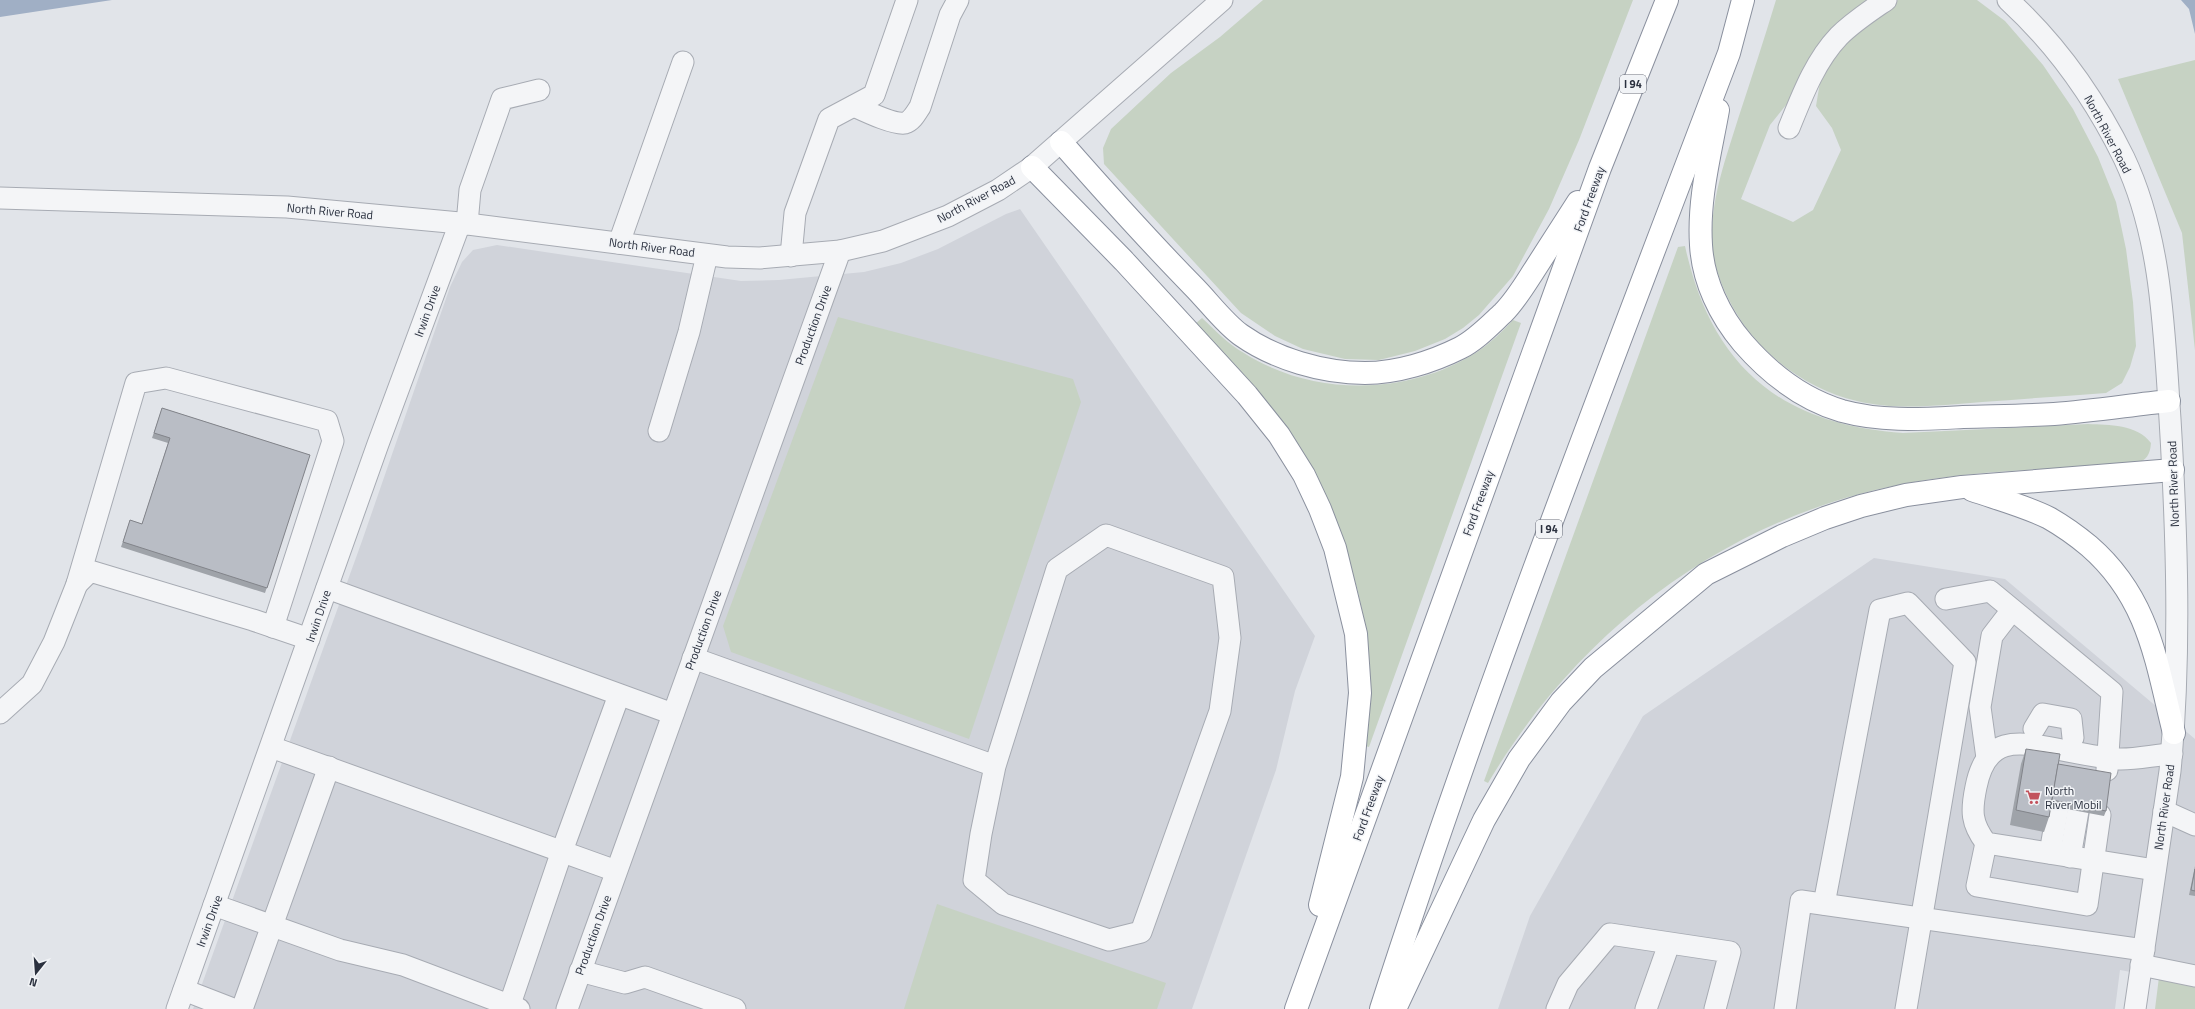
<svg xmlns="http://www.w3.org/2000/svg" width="2195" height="1009" font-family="'Titillium Web',sans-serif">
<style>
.built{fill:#d0d3da}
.green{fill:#c6d2c3}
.water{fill:#a0afc5}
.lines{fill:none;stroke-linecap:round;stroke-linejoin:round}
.minor-casing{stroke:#a7abb3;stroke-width:23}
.highway-casing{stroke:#8a909e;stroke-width:24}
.minor{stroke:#f4f5f7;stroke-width:21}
.highway{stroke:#fff;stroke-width:22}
.wall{fill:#9fa3a9}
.building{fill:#b9bdc5;stroke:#82848a}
.labels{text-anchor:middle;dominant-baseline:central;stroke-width:3;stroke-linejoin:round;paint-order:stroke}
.shield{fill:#f1f3f6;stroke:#666b76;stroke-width:1}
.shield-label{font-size:11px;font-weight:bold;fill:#2b313f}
.street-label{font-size:12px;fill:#2b313f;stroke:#f1f3f6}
.poi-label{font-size:12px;fill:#2b313f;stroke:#f1f3f6;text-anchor:start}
</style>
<rect width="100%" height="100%" fill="#e1e4e9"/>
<g class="built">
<path d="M1020,209l295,427 -20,55 -19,79 -84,239h-999l169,-468 88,-254 12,-25 11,-12 24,-5 244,36 38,-1 85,-8 37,-9 37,-14 68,-35z"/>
<path d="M1874,558l131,21 190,160v245l-75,-14 -5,39h-617l32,-93 113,-200z"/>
</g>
<g class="green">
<path d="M1263,0h370l-54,140 -30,69 -36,67 -34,39 -16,13 -18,11 -30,12 -36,9 -34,-1 -42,-10 -28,-13 -34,-23 -137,-149 -1,-16 8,-19 60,-56 49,-36z"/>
<path d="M1776,0h94l-100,125 -29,74 52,23 20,-12 28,-60 -9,-22 -16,-22 4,-24 20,-35 58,-47h79l28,21 38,44 30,44 25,48 18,45 10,47 7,53 3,44 -6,21 -8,16 -16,10c-41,3 -83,6 -124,9 -40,3 -85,9 -125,-1 -46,-11 -88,-40 -115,-79 -16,-24 -31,-56 -30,-86 0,-41 14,-78 26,-117 13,-40 26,-79 38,-119z"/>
<path d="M2195,60v290l-13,-117 -64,-154z"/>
<path d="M1685,246c26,120 96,179 218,187l185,-9c21,1 49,0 63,19 -1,12 -4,17 -16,21 -73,5 -148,5 -221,18 -181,31 -333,144 -426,301l-4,-2 194,-534z"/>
<path d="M838,317l235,62 8,23 -112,337 -238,-87 -8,-26z"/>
<path d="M1202,318c13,12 26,26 42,35 69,44 164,43 233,-1 13,-9 25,-20 36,-32l8,3 -152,424 -4,-1 1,-101 -3,-31 -6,-26 -19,-62 -143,-202z"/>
<path d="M937,904l229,79 -9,26h-253z"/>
<path d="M2159,977l36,7v25h-40z"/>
</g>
<g class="water">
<path d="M0,0h112l-112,17z"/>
<path d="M2181,0h14v34l-6,-25z"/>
</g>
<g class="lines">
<g class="minor-casing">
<g id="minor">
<path d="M2008,0c48,44 87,99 116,158 38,80 40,173 46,261 7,117 11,235 0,352l-35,238"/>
<path d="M854,106c11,5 40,19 51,17 7,-2 11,-10 15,-16l30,-92 8,-15"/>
<path d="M1789,128c13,-32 26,-67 50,-92 14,-14 31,-25 47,-36"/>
<path d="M0,198l287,9 173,16 267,34 33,1 80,-7 43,-10 65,-25 50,-26 34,-23 190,-167"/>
<path d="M467,224l3,-34 32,-91 37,-9"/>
<path d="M619,243l64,-181"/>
<path d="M791,256l4,-43 34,-94 45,-24 33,-95"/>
<path d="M659,431l30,-99 18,-77"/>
<path d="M77,584l13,-13 163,49 56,19"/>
<path d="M327,588l346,126"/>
<path d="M1946,599l44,-8 122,101 -5,78"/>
<path d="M693,658l302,108 -14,68 -7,46 29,24 106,36 32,-8 79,-221 10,-73 -7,-61 -117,-42 -49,34 -62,197"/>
<path d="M0,713l32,-29 22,-42 23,-58 59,-201 30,-5 161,43 6,20 -60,186"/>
<path d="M2034,729l9,-15 28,5 2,19"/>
<path d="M271,747l345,124"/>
<path d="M1987,758l-7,-51 12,-71 20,-26"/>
<path d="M2164,811l31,14"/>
<path d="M1986,843l-9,43 110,19 13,-90"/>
<path d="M2050,853l8,-46"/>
<path d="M2070,857l8,-46"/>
<path d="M2155,870l-169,-27c-15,-20 -15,-32 -10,-56 10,-51 40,-46 81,-38 20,4 40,8 60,10 18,1 37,-4 55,-5"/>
<path d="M1824,904l56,-294 28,-7 57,59 -59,347"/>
<path d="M214,905l126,45 63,15 116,44"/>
<path d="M2141,965l54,11"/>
<path d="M580,971l45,12 20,-6 90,32"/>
<path d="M184,990l49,19"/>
<path d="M510,1004l52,-153 57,-156"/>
<path d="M177,1009l201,-565 82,-221"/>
<path d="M242,1009l87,-242"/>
<path d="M567,1009l273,-758"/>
<path d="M1557,1009l11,-25 42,-50 120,18 -15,57"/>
<path d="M1646,1009l23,-65"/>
<path d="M1785,1009l16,-108 343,49"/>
</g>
</g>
<g class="highway-casing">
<g id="highway">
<path d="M1718,110c-8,45 -20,89 -17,135 2,36 19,71 42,98 27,31 59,56 99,68 40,11 81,8 121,6 31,-1 61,-1 91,-3 38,-3 77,-9 115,-13"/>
<path d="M1061,142c43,49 87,98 132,144 15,15 32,38 48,49 34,24 82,38 124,38 32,0 67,-11 95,-25 16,-8 30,-23 43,-35 12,-12 21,-27 30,-41 15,-23 30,-47 45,-70"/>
<path d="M1032,167l92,94 123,134 32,40 25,40 16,34 15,39 21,86 4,59 -8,84 -32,128"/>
<path d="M1972,490c26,9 53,16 77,28 14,8 28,18 40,28 60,52 67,115 85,187"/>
<path d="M1296,1009l304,-841 67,-168"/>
<path d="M1381,1009c104,-323 228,-639 348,-956l14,-53"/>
<path d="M1395,1009l89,-189 35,-61 42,-57 32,-34 113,-94 76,-38 43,-18 36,-12 45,-11 56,-8 211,-17"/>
</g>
</g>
<use href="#minor" class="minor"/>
<use href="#highway" class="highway"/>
</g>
<g class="wall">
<path d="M162,408l148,47 -45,138 -144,-46 9,-27 12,4 26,-81 -16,-5z"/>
<path d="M2026,749l32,15 48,47 -2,5 -53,-10 -2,11 -5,15 -34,-7 11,-61z"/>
<path d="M2195,866v30l-6,-1z"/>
</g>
<g class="building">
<path d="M162,408l148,47 -43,133 -144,-46 7,-22 12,4 28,-86 -16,-5z"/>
<path d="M2026,749l34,5 -11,63 -33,-7z"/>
<path d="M2058,764l53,9 -5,38 -54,-11z"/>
<path d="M2195,869v22l-4,-1z"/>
</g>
<defs>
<g id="supermarket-bare" transform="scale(1.2)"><path d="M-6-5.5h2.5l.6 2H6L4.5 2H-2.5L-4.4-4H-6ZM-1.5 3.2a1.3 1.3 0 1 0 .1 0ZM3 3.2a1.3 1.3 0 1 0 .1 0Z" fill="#c2525c" stroke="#f1f3f6" stroke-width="2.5" paint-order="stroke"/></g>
</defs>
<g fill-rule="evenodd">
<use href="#supermarket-bare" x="2033" y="797"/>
</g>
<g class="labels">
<g class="shield">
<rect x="1620" y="75" width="26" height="18" rx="3"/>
<rect x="1536" y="520" width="26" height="18" rx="3"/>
</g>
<g class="shield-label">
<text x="1633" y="84">I 94</text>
<text x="1549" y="529">I 94</text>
</g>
<g class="street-label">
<text transform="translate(2108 134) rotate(62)">North River Road</text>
<text transform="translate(976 199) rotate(-28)">North River Road</text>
<text transform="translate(1589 199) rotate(-70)">Ford Freeway</text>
<text transform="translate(330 211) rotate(5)">North River Road</text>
<text transform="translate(652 247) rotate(7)">North River Road</text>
<text transform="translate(427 311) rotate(-70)">Irwin Drive</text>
<text transform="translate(813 325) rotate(-70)">Production Drive</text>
<text transform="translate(2173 484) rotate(-92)">North River Road</text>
<text transform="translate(1478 503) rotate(-70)">Ford Freeway</text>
<text transform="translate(318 616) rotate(-71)">Irwin Drive</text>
<text transform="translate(703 630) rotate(-70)">Production Drive</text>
<text transform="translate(2164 807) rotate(-82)">North River Road</text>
<text transform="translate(1368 808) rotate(-70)">Ford Freeway</text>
<text transform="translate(209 921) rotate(-70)">Irwin Drive</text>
<text transform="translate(593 935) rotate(-70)">Production Drive</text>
</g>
<g class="poi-label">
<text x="2045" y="790">North<tspan x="2045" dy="14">River Mobil</tspan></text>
</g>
</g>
<g transform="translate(36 973) rotate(197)" stroke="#f1f3f6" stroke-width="3" paint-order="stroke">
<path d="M0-3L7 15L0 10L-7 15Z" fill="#2b313f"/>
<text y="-6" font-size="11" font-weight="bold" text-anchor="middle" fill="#2b313f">N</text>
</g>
</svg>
